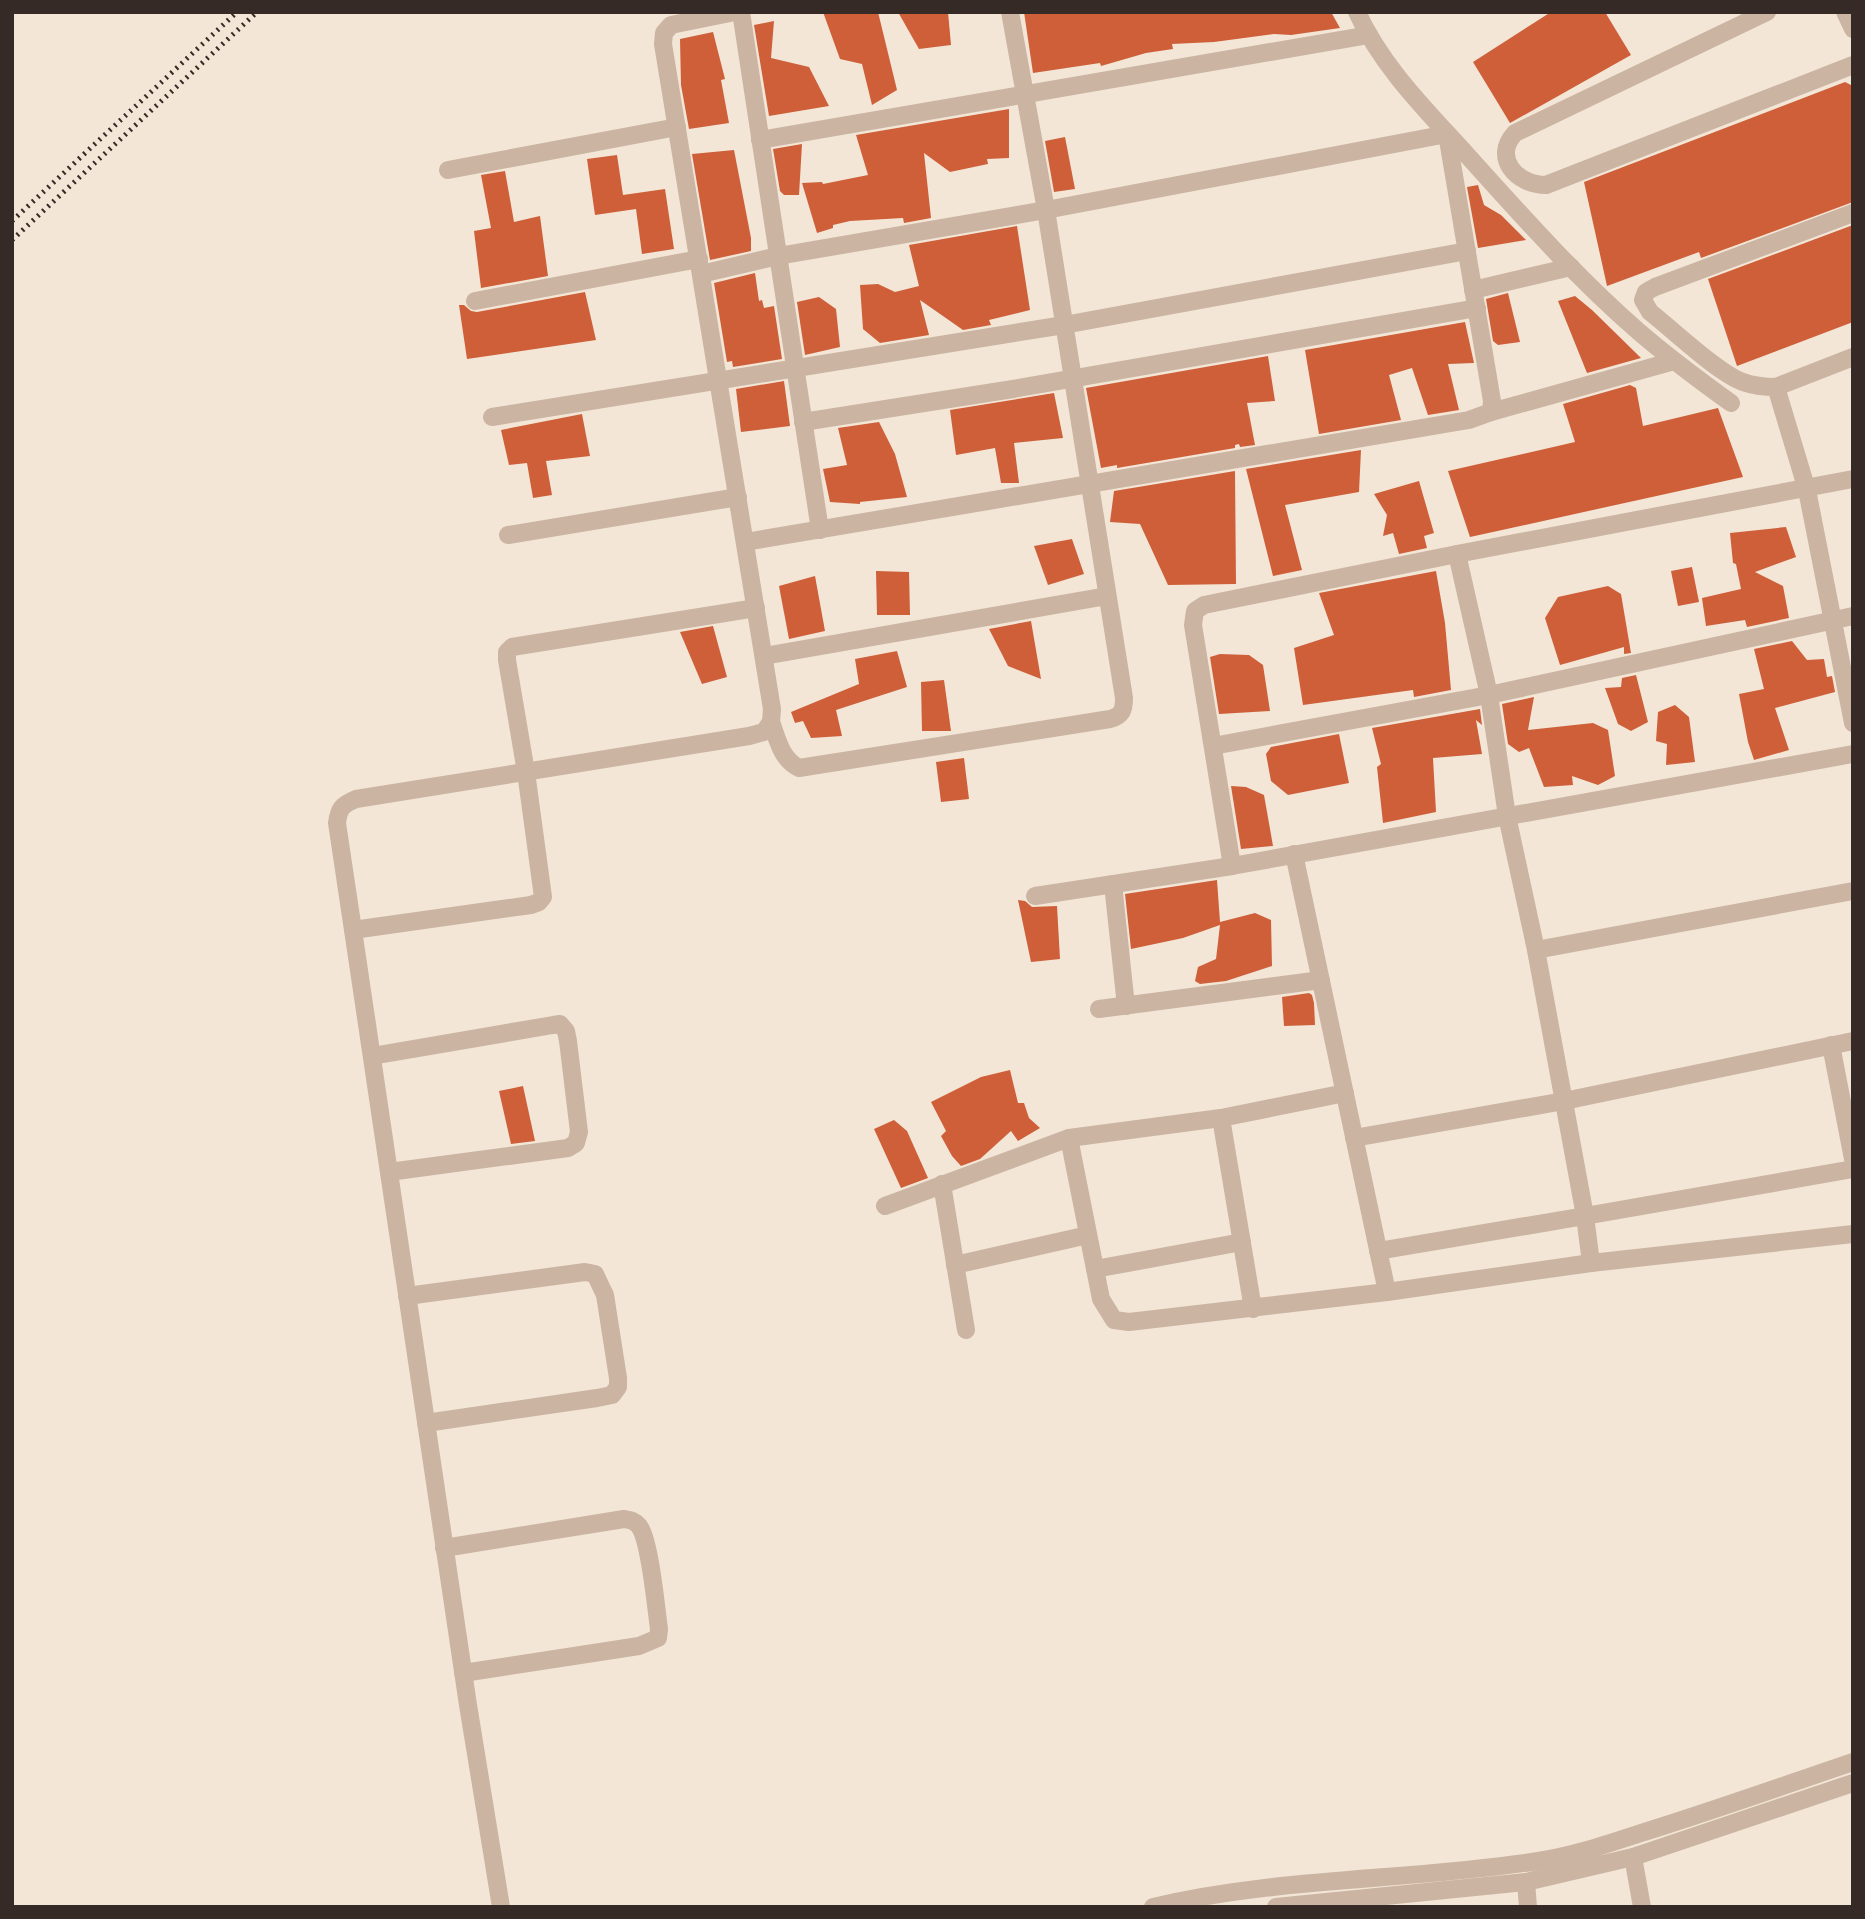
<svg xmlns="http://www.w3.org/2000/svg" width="1865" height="1919" font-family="'DM Sans',sans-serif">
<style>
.building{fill:#ce5f39}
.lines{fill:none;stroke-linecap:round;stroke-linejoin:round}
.minor{stroke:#cbb5a2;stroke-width:18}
.tertiary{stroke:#cbb5a2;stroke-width:18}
.rail{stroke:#352a25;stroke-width:5;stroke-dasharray:2 5;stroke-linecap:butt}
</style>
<rect width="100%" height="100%" fill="#f3e6d7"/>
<g class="building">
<path d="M823,12h55l19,78 -25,15 -10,-41 -22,-5z"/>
<path d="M898,12h50l3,33 -32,4z"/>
<path d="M1024,12h307l9,16 -49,7 -17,-1 -60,8 -42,2 1,5 -27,4 -45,13 -1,-3 -67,10z"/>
<path d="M1551,12h54l26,43 -121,68 -37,-61z"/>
<path d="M774,21l-3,37 38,9 20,39 -60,10 -15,-91z"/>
<path d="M713,32l12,47 -4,1 8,43 -40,6 -8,-44 -1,-46z"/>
<path d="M1845,82l8,4v116l-152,56 -2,-6 -92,34 -23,-104z"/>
<path d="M1009,109v49l-22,1 1,5 -38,8 -26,-19 7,65 -27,5 -1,-5 -53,3 -17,4v3l-16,5 -15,-50 20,-1 1,2 45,-9 -12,-40z"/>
<path d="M1065,137l10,52 -21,3 -9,-51z"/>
<path d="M802,144l-3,51h-15l-4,-4 -7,-42z"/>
<path d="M734,150l17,88v13l-41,9 -18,-106z"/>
<path d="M617,155l6,40 42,-6 9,60 -32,5 -6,-45 -41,6 -8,-56z"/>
<path d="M505,171l9,51 26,-6 8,60 -67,12 -7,-57 17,-3 -10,-53z"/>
<path d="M1478,185l6,20 17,10 25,25 -48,8 -11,-61z"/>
<path d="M1853,225v97l-116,44 -29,-87z"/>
<path d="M1017,226l13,84 -41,10 2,5 -28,5 -43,-30 9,35 -49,8 -17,-14 -3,-44 18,-1 17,8 24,-6 -10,-41z"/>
<path d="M755,273l4,28 3,-1 2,8 10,-2 8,53 -49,8 -1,-6 -5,1 -13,-79z"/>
<path d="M585,292l11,48 -129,19 -8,-54h5l7,6 6,1z"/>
<path d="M1508,293l12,49 -22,3 -5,-4 -7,-42z"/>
<path d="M1575,296l17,14 49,48 -54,15 -29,-72z"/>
<path d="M819,297l17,12 4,38 -35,8 -8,-53z"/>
<path d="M1465,322l9,41 -26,1 11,46 -31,5 -16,-47 -23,7 12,45 -82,14 -14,-84z"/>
<path d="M1268,356l7,45 -28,2 8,42 -15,2 -1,-3 -4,1v3l-118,20v-3l-16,3 -15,-80z"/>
<path d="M784,381l6,45 -49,6 -5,-43z"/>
<path d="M1630,385l6,3 7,38 75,-18 25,69 -273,60 -22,-66 127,-29 -12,-38z"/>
<path d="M1054,393l9,45 -49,5 5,40h-18l-6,-35 -39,7 -6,-45z"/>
<path d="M582,414l8,42 -44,5 6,34 -19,3 -6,-35 -18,2 -8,-35z"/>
<path d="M879,422l16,32 12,43 -47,5v2l-30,-2 -7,-33 24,-4 -9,-37z"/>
<path d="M1361,450l-2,42 -74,13 17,65 -29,6 -27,-107z"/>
<path d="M1235,471l1,113 -68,1 -28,-61 -30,-2 4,-31z"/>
<path d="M1419,481l15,52 -10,3 3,12 -28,6 -6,-21 -10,3 4,-21 -13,-21z"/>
<path d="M1786,527l10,30 -41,15 28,14 6,32 -42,9 -2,-7 -39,6 -4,-28 39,-9 -5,-25 -3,-1 -3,-30z"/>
<path d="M1072,539l12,35 -36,11 -14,-39z"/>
<path d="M1692,567l7,35 -21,4 -7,-35z"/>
<path d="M876,571l33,1 1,43h-33z"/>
<path d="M1436,571l9,52 6,67 -37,7 -1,-7 -110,15 -9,-57 40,-13 -15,-42z"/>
<path d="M815,576l10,55 -36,8 -10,-53z"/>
<path d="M1608,586l13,8 10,59 -7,1v-7l-64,18 -15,-47 13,-21z"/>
<path d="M1031,621l10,58 -33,-13 -19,-37z"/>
<path d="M713,626l14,51 -25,7 -22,-52z"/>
<path d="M1792,641l15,19 17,-1 3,18 5,-1 3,16 -60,16 14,42 -35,10 -6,-18 -9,-48 25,-5 -10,-40z"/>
<path d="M897,651l10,36 -71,23 6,26 -31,2 -8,-17 -8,2 -4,-11 68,-28 -4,-25z"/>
<path d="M1220,654l29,1 14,10 7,46 -51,3 -9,-57z"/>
<path d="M1636,675l12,47 -17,9 -13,-7 -13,-36 16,-1 1,-9z"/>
<path d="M944,680l7,51h-29l-1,-49z"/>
<path d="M1534,697l-6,33 65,-7 15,7 7,46 -17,9 -26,-9 1,9 -29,2 -15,-39 -10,4 -11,-8 -6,-40z"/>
<path d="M1675,705l14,12 6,45 -29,3 1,-21 -11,-3 2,-29z"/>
<path d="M1480,709l2,16 -6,-5 6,34 -49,4 3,54 -53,11 -6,-56 4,-3 -9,-36z"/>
<path d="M1339,734l10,49 -61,12 -17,-14 -5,-27 5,-7z"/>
<path d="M964,758l5,41 -28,3 -5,-40z"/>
<path d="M1231,786l15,1 18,8 9,51 -32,3z"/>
<path d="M1217,880l3,42 35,-9 16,7 1,46 -46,15 -26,3 -5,-3 3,-14 18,-8 4,-34 -37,13 -52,11 -6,-55z"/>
<path d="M1018,900l7,1 7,6 25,-1 3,53 -29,3z"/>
<path d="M1309,993l3,2 2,8 1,22 -31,1 -2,-29z"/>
<path d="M1010,1070l8,33h6l5,15 11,10 -22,13 -7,-10 -31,28 -19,7 -9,-10 -11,-20 5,-5 -15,-29 50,-25z"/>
<path d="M523,1086l12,55 -24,3 -12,-53z"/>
<path d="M894,1120l13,11 21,47 -27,10 -27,-59z"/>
</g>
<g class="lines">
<g class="minor">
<path d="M741,12l79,518"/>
<path d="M1357,12c25,55 70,99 110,143 55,61 109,122 171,176 30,26 61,49 93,72"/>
<path d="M1767,12l-252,121c-23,25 2,52 31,52l307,-120"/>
<path d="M1845,12l8,17"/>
<path d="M760,140l609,-105"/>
<path d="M448,170l229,-43"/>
<path d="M1853,213l-198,74 -9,5 -3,8 7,12c23,18 68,61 93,70 11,4 21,5 33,5l31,103 46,233"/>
<path d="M701,274l77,-18 268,-46 401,-76 45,267 -1,11 -22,8 -724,122"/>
<path d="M1473,290l98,-23"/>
<path d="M475,301l224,-42"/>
<path d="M1776,387l77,-30"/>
<path d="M1491,412l183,-51"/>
<path d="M492,417l572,-92 403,-74"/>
<path d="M803,422l210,-33 464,-81"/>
<path d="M508,535l230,-38"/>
<path d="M1457,554l32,141 18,121 29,134 49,266 268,-47"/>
<path d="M764,656l343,-60"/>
<path d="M771,722c7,18 10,37 28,46l311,-49c12,-3 14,-9 14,-21l-78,-488 -36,-198"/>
<path d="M1213,746l276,-51 364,-79"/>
<path d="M1294,854l93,438"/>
<path d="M1232,866l-39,-241 2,-14 9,-6 253,-51 396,-75"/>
<path d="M1113,884l13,122"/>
<path d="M1035,896l197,-30 621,-112"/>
<path d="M353,930l178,-25 8,-3 4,-5 -17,-125 -19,-112v-8l5,-5 244,-39"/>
<path d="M1536,950l317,-59"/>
<path d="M1099,1009l222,-29"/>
<path d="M1831,1045l22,114"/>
<path d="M372,1056l181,-31 7,-1 6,7 2,10 11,91 -3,11 -8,5 -179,24"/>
<path d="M1221,1118l32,191"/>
<path d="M1069,1138l32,161 13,21 15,2 258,-30 204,-29 262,-29"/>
<path d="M1354,1138l210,-37 289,-60"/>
<path d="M942,1184l24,146"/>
<path d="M885,1206l184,-68 152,-20 124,-25"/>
<path d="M1378,1251l207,-35 6,47"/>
<path d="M955,1265l133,-30"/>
<path d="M1095,1269l147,-27"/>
<path d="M407,1296l178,-24 10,2 10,21 13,83v9l-6,8 -15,3 -171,25"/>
<path d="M444,1548l180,-29c6,1 10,1 15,7 11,14 17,82 20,103l-1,9 -19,8 -176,27"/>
<path d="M1633,1857l9,50"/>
<path d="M1526,1882l2,25"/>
<path d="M501,1907l-33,-202 -115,-775 -16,-107c2,-15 5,-18 19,-24l393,-63 15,-4 7,-10 1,-13 -109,-665 1,-11 7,-8 64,-13"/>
</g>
<g class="tertiary">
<path d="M1153,1907c126,-30 257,-26 385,-46 35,-5 69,-17 103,-28 71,-22 141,-47 212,-71"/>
<path d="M1276,1907l250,-25 107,-25 220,-74"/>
</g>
<g class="rail">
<path d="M12,221l225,-209"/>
<path d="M12,240l245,-228"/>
</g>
</g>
<rect width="1865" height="1919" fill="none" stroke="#352a25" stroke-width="28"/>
</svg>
